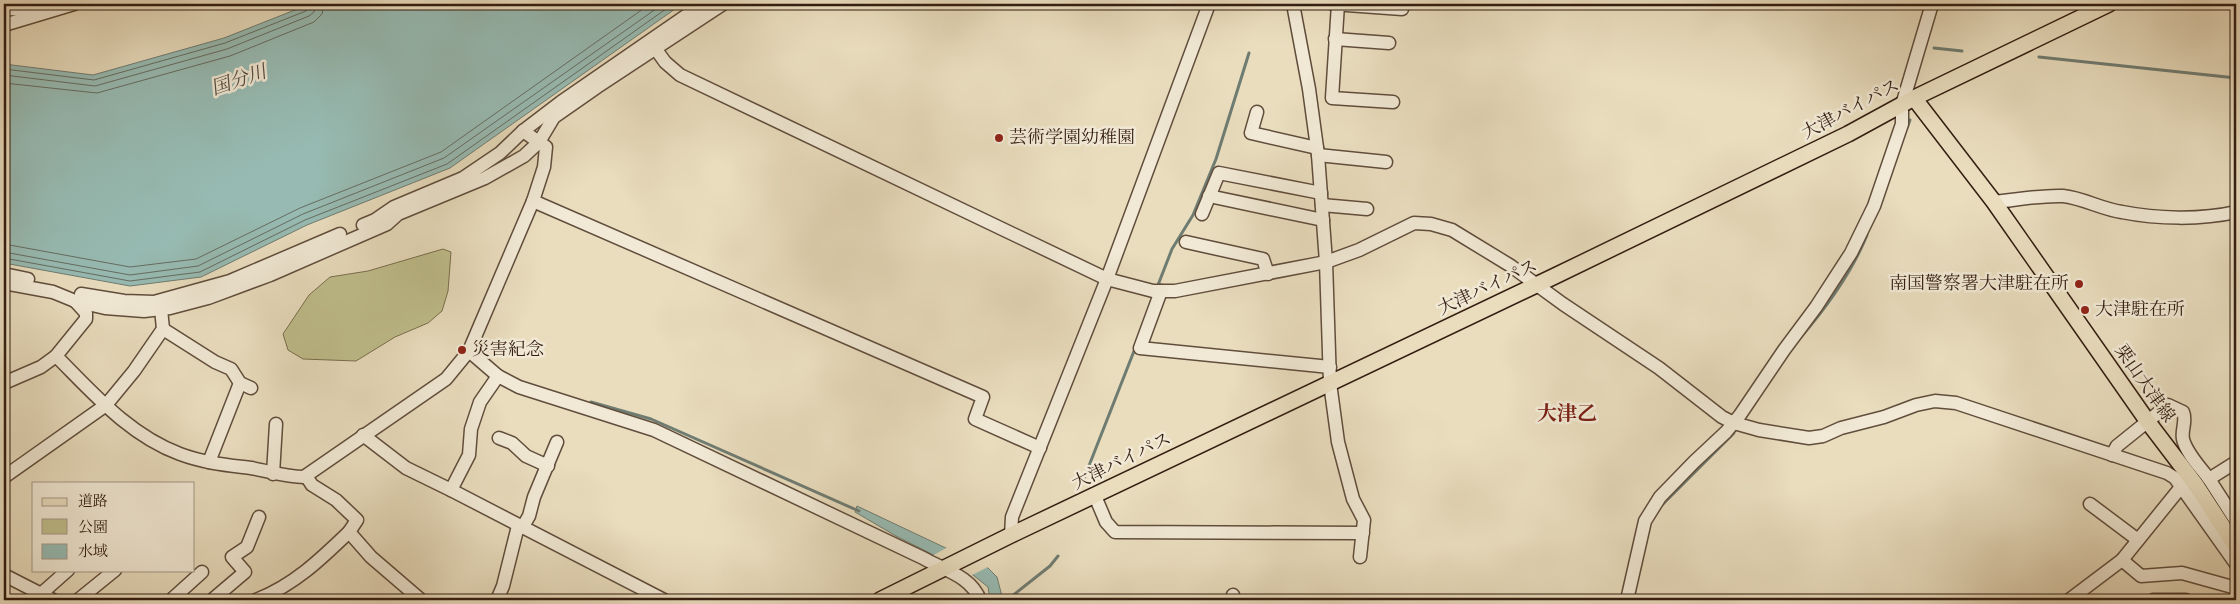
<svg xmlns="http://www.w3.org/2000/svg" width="2240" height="604" font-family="'IM FELL English','Noto Serif JP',serif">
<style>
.green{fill:#bfbe8c;stroke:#796e4e}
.water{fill:#97bbb3;stroke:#6f7c72}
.pier{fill:#e9ddbe}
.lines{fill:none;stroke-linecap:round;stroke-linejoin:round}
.shore{stroke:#656c62;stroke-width:1}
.stream{stroke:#6f7c72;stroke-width:3}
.minor-casing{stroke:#604d3c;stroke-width:15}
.major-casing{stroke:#331d11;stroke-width:18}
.minor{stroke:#f1e9d5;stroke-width:12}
.major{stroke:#e9ddbe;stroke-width:15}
.poi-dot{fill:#8f2418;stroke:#f1e9d5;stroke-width:2}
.labels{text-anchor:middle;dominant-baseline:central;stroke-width:5;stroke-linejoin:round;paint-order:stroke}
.street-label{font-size:18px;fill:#331d11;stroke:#f1e9d5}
.poi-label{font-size:18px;fill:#331d11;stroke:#f1e9d5;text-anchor:start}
.water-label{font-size:19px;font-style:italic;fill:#514c42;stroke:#f1e9d5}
.quarter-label{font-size:20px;font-weight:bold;fill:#7a1f14;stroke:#f1e9d5}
</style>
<rect width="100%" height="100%" fill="#e9ddbe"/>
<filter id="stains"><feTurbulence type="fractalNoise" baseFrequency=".004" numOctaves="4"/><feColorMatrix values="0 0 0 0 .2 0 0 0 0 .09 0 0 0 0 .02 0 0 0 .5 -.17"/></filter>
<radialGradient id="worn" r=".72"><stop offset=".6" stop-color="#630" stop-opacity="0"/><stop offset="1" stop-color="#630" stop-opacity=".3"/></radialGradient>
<path class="green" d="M443,249l8,3 -3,39 -6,20 -14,12 -33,14 -39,24 -53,-2 -15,-9 -5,-16 26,-39 21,-18 38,-6z"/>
<g class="water">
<path d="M310,4h372l-232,164 -143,57 -106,52 -71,9 -126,-23v-199l89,11 131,-37z"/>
<path d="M857,506l131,62 9,9 6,23h-13l-2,-13 -15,-12 -77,-39 -41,-24z"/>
</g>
<path class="pier" d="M948,547l41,18 1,1 -20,10 -40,-19z"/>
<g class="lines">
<g class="shore">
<path d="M4,69l90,11 131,-37 81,-32 4,-7"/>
<path d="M4,75l91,11 132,-37 82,-33 5,-4 2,-8"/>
<path d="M4,83l93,10 133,-37 84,-34 8,-8 2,-10"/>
<path d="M4,244l126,23 66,-8 104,-51 141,-56 209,-148"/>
<path d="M4,252l126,23 68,-9 105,-52 141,-56 219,-154"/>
<path d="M4,258l126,23 70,-9 105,-52 142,-56 226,-160"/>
</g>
<g class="stream">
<path d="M1934,48l28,3"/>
<path d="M2039,57l197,21"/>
<path d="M1907,128l3,-8"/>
<path d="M1158,285l14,-36 21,-34 23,-56 33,-106"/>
<path d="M1800,338c26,-30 52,-66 67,-103"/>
<path d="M591,402l60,17 208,92"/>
<path d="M1083,481l53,-135"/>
<path d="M1662,505l72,-72"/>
<path d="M1007,600l43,-34 8,-10"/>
</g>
<g class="minor-casing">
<g id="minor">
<path d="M1293,4l16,85 9,66 8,107 4,121 8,59 15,57 11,21 -4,37"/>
<path d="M1333,4l69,5v-5"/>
<path d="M1338,4l-6,94 61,4"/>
<path d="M4,9l40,1"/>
<path d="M4,25l70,-21"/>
<path d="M1335,39l54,4"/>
<path d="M655,48l10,14 15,13 427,204 46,12h22l151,-29 33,-12 55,-27 17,1 21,6 59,36 52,38 96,64 63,49 12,6 25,7 50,8 14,-2 18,-8 43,-11 32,-12 19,-4 21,2 211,70 8,5 61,86"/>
<path d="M1257,112l-6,21 66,15"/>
<path d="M1318,155l68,7"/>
<path d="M1209,196l114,24"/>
<path d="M533,201l450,196 -8,22 65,29"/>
<path d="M1994,202c22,-2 46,-7 69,-6 20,2 38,13 59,16 35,7 79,8 114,0"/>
<path d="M1322,205l45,4"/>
<path d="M1202,214l17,-41 102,20"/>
<path d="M363,225l12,-5 19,-13 69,-29 37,-25 23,-22 38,-29 142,-98"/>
<path d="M1186,242l77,17 5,15"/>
<path d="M4,274l24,5"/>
<path d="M4,283l49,9 22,9 30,7 39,3 26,-3 38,-10 62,-23 117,-51 11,-10 87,-36 39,-22 15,-14 15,-25 43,-30 126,-83"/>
<path d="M1161,291l-21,57 190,19"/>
<path d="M81,294l43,7 30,1 76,-21 110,-47"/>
<path d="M75,301l11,12v6l-30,37c38,38 73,79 124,98 24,9 47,11 71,14 18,3 34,9 53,9l142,-98 23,-28 64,-150 11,-34 2,-20 -23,-16"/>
<path d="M163,329l52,33 16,7 9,14 11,5"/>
<path d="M469,351l29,25 21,11 135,43 269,128c21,12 48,18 57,42"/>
<path d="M4,383l37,-16 15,-11"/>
<path d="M363,435l43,33 45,22 213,110"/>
<path d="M499,438l13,5 14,13 22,10"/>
<path d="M2112,455l5,-9 51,-41 15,7c4,9 -2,18 0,27 3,14 18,29 26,40l27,-17"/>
<path d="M209,462l31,-79"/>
<path d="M273,474l3,-50"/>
<path d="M306,476l6,9 24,15 21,20 -8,12"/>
<path d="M4,477l102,-72 28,-34 29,-42 -2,-20"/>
<path d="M2209,479l27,42"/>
<path d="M451,490l18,-35 2,-26 9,-27 18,-26"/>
<path d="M1095,496l11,26 9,10 248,1"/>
<path d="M2090,504l48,36"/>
<path d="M522,528l7,-12 5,-19 23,-55"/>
<path d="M1011,535l1,-18 95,-238 102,-275"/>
<path d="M2122,560l59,-73"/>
<path d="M4,575l49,25"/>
<path d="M42,593l26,-23"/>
<path d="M1233,595l1,5"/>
<path d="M78,600l37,-30"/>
<path d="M171,600l31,-28"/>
<path d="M212,600l33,-28 -13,-15 15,-10 12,-30"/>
<path d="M256,600c38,-15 64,-40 93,-68l22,25 50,43"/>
<path d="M497,600l6,-14 15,-60"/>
<path d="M1627,600l18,-79 15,-24 34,-35 32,-30 14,-17 44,-65 32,-43 35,-54 23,-47 28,-82v-19l30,-101"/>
<path d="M2069,600l53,-40 19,16 41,-3 54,15"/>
<path d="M2153,600h33"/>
</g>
</g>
<g class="major-casing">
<g id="major">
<path d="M1914,98l80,104 154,220 48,63 40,62"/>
<path d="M880,600l131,-65 544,-259 293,-142 66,-36 195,-94"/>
</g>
</g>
<use href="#minor" class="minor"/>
<use href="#major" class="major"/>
</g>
<g class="poi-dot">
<circle cx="999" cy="138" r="5"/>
<circle cx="2079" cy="284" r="5"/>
<circle cx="2085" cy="310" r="5"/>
<circle cx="462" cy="350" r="5"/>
</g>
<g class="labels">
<g class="street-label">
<text transform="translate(1851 110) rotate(-28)">大津バイパス</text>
<text transform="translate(1488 288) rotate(-25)">大津バイパス</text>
<text transform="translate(2144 384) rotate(55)">栗山大津線</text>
<text transform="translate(1122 462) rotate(-26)">大津バイパス</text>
</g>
<g class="poi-label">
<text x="1009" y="138">芸術学園幼稚園</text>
<text x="2069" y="284" text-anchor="end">南国警察署大津駐在所</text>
<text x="2095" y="310">大津駐在所</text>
<text x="472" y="350">災害紀念</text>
</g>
<g class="water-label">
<text transform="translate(239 81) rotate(-19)">国分川</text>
</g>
<g class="quarter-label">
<text x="1567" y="414">大津乙</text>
</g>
</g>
<rect width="2240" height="604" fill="none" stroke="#e9ddbe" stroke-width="20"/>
<rect x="5" y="5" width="2230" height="594" fill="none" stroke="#331d11" stroke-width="2.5"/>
<rect x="10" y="10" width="2220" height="584" fill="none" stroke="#331d11"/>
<rect x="32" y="482" width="162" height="90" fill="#f1e9d5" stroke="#a59787"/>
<rect x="42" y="498" width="25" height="8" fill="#e9ddbe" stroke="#a59787"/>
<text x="78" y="506" font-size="15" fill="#331d11">道路</text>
<rect x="42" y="519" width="25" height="15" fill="#bfbe8c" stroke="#a59787"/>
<text x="78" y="532" font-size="15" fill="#331d11">公園</text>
<rect x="42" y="544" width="25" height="15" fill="#97bbb3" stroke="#a59787"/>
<text x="78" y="556" font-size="15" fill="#331d11">水域</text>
<rect width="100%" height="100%" filter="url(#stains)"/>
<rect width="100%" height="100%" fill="url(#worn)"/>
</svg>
